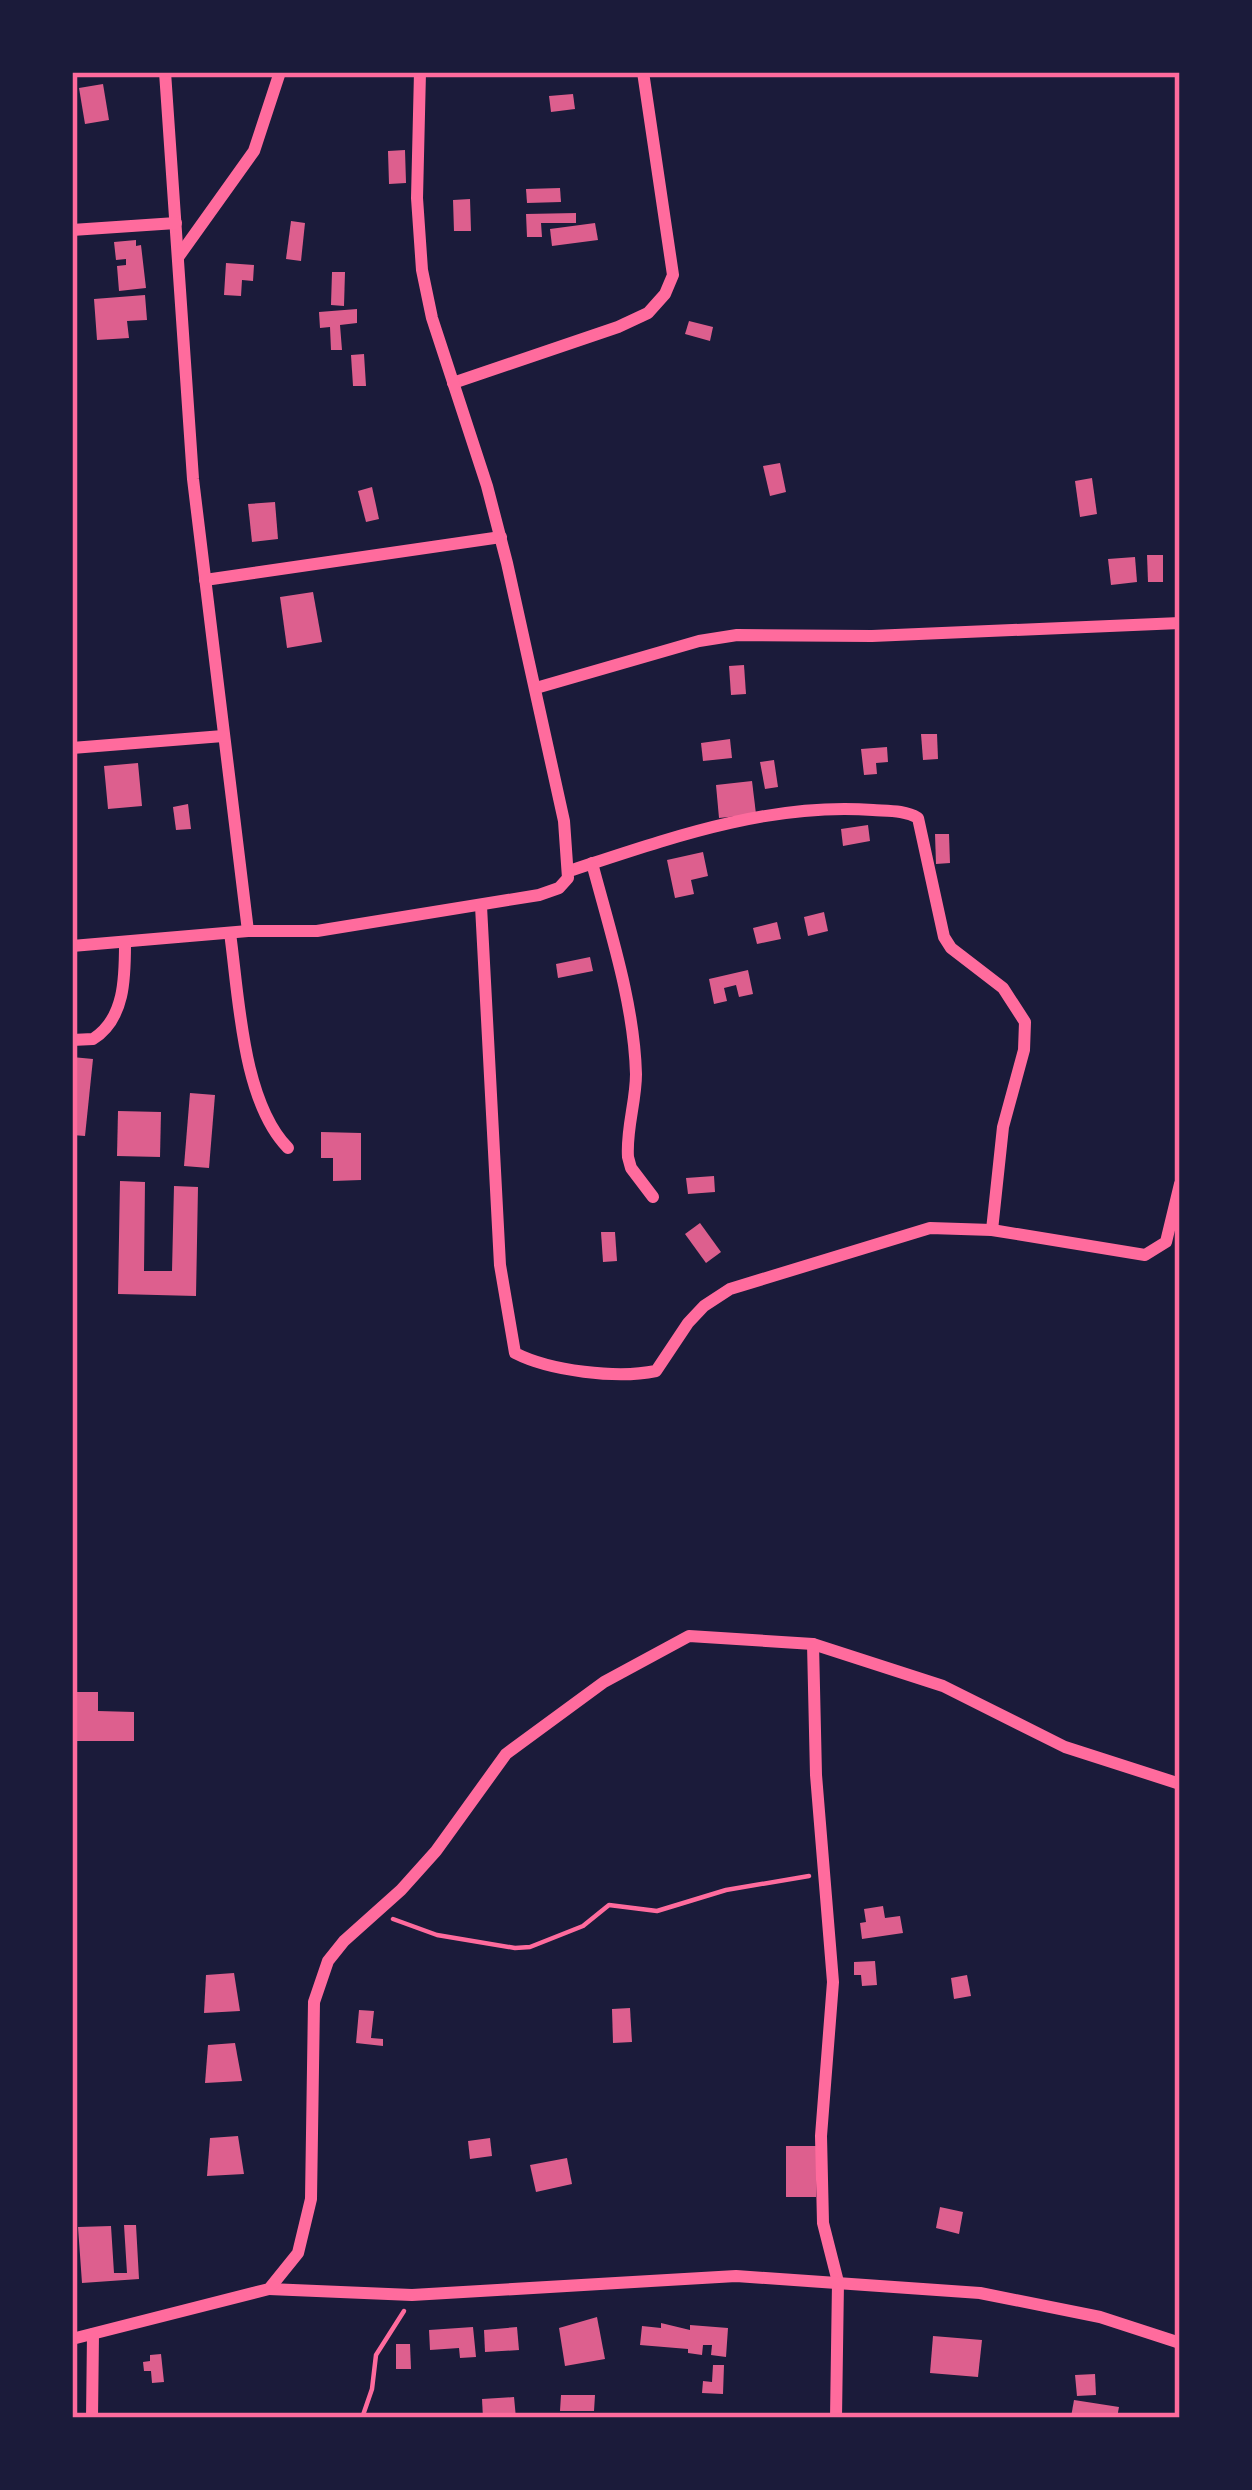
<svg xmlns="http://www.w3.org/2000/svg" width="1252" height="2490" font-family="'Titillium Web',sans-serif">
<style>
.building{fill:#dd5f8e}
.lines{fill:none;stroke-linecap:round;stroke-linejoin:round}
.path{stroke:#ff6b9d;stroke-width:4.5}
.minor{stroke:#ff6b9d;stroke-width:12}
.neatline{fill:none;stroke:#ff6b9d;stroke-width:4.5}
</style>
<rect width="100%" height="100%" fill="#1b1b3a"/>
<g class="building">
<path d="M103,84l6,36 -24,4 -6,-36z"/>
<path d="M573,94l2,15 -24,3 -2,-16z"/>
<path d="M405,150l1,33 -17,1 -1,-33z"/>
<path d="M560,188l1,14 -34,1 -1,-14z"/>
<path d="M470,199l1,32h-17l-1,-31z"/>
<path d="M576,213v10h-35l1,14h-15l-1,-23z"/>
<path d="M291,221l14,2 -4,38 -15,-2z"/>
<path d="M595,223l3,17 -46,6 -2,-17z"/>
<path d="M136,240v6l5,-1 5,43 -27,3 -2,-25 9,-1v-6l-10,1 -2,-18z"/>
<path d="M226,263l28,2 -1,16 -11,-1 -1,16 -17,-1z"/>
<path d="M332,272h13l-1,34 -13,-1z"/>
<path d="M145,295l2,25 -20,1 2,17 -32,2 -3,-41z"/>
<path d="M357,309v14l-17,2 2,25h-11l-1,-23 -10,1 -1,-16z"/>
<path d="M689,321l24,6 -3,14 -25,-7z"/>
<path d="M364,354l2,32h-13l-2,-31z"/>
<path d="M780,463l6,29 -16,4 -7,-30z"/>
<path d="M1092,478l5,36 -17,3 -5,-36z"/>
<path d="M372,487l7,32 -13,3 -8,-31z"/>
<path d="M275,502l3,37 -26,3 -4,-38z"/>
<path d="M1147,555h16v27h-15z"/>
<path d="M1135,557l2,25 -26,3 -3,-26z"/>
<path d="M313,592l9,50 -35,6 -7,-51z"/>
<path d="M744,665l2,29 -15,1 -2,-29z"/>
<path d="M921,734h16l1,25 -15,1z"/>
<path d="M730,739l2,19 -29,3 -2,-18z"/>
<path d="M887,747l1,15 -12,1 1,11 -13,1 -3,-26z"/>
<path d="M774,760l4,27 -13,2 -5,-27z"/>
<path d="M138,763l4,43 -34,3 -4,-43z"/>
<path d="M752,781l4,33 -37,4 -3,-33z"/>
<path d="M188,804l3,25 -15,1 -3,-23z"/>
<path d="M868,825l2,16 -27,5 -2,-17z"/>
<path d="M935,834h14l1,29 -14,1z"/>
<path d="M703,852l5,24 -17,4 3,14 -19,4 -8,-38z"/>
<path d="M824,912l4,19 -20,5 -4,-19z"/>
<path d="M777,922l4,17 -24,5 -4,-16z"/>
<path d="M590,957l3,14 -35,7 -2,-14z"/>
<path d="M748,970l5,24 -14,3 -3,-12 -12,3 3,13 -13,3 -5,-25z"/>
<path d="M72,1057l21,2 -8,77 -13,-1z"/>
<path d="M190,1093l25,2 -6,73 -25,-2z"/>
<path d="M118,1111l43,1 -1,45 -43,-1z"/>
<path d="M321,1132l40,1v47l-28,1v-23h-12z"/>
<path d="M714,1176l1,16 -27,2 -2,-16z"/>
<path d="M120,1181l25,1 -1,89h28l2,-85 24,1 -2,109 -78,-2z"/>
<path d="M700,1223l21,29 -15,11 -21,-29z"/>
<path d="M601,1232h14l2,29 -14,1z"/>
<path d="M75,1692h23v19l36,1v29h-62z"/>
<path d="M883,1906l2,12 15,-2 3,17 -41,6 -2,-16 6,-1 -2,-13z"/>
<path d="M875,1961l2,24 -15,1 -1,-11h-7v-13z"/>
<path d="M234,1973l6,38 -36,2 2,-38z"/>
<path d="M967,1975l4,21 -17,3 -3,-21z"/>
<path d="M630,2008l2,34 -19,1 -1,-34z"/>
<path d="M359,2010l15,1 -3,27 12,1v7l-27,-3z"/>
<path d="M235,2043l7,38 -37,2 3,-38z"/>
<path d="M238,2136l6,38 -37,2 3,-38z"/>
<path d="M490,2138l2,18 -22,3 -2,-18z"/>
<rect x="786" y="2146" width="30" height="51"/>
<path d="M567,2158l5,26 -36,8 -6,-27z"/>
<path d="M940,2207l23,5 -4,22 -23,-6z"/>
<path d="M124,2225h12l3,54 -57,4 -4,-56 33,-1 3,47h13z"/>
<path d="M597,2317l8,42 -40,7 -6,-38z"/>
<path d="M661,2323l29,7v-5l38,3 -2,29 -15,-2 1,-10h-9l-1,10 -14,-2v-4l-48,-4 2,-19 19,2z"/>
<path d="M473,2327l3,30 -16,1 -1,-10 -29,2 -1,-20z"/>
<path d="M517,2327l2,23 -34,2 -1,-22z"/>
<path d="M933,2336l49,4 -4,37 -48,-4z"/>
<path d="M396,2344h14l1,25h-15z"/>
<path d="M161,2354l3,28 -12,1 -1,-12h-7l-1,-9 7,-1v-6z"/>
<path d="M713,2365h11l-1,29 -21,-1 1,-12 9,1z"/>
<path d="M1095,2374l1,21 -19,1 -2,-21z"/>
<path d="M561,2395h34l-1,16h-34z"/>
<path d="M514,2397l2,21h-33l-1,-19z"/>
<path d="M1074,2400l45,7 -2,11 -46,-1z"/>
</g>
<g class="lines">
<g class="path">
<path d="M393,1919l44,16 78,13 15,-1 53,-21 26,-21 48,6 69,-21 83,-14"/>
<path d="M362,2418l10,-29 4,-34 28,-44"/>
</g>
<g class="minor">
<path d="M165,72l28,407 55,452"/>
<path d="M72,230l104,-7"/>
<path d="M179,256l75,-105 26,-79"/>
<path d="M453,383l165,-56 30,-14 17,-19 8,-19 -30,-203"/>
<path d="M205,580l296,-43"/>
<path d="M536,688l163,-47 38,-6 135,1 308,-13"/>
<path d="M72,748l151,-12"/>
<path d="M592,863c18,68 42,140 44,211 0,28 -10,55 -8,83l3,11 22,29"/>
<path d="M569,871c98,-32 200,-69 304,-61 15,1 32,0 45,8l26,119 7,11 52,40 22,34 -1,28 -21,77 -11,103"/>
<path d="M481,906l19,359 15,88c35,18 102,26 141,18l32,-48 16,-17 26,-17 200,-61 62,2 153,25 21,-13 14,-58"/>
<path d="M230,933c9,64 12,168 58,215"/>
<path d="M72,946l176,-15h69l222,-36 20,-7 9,-10 -4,-57 -57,-258 -20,-77 -55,-168 -10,-48 -5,-72 3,-126"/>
<path d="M72,1040l21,-1c32,-20 32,-62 32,-95"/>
<path d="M813,1644l3,131 17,207 -12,154 2,87 15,59 -2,136"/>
<path d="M269,2289l143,6 324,-19 244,17 120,24 80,26"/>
<path d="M72,2339l197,-50 29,-36 13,-54 3,-197 14,-41 16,-20 57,-51 35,-39 70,-97 98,-72 85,-46 124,8 130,42 122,61 115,37"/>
<path d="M92,2418l1,-84"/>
</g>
</g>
<rect width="1252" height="2490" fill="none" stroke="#1b1b3a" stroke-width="150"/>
<rect x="75" y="75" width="1102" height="2340" class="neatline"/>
</svg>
